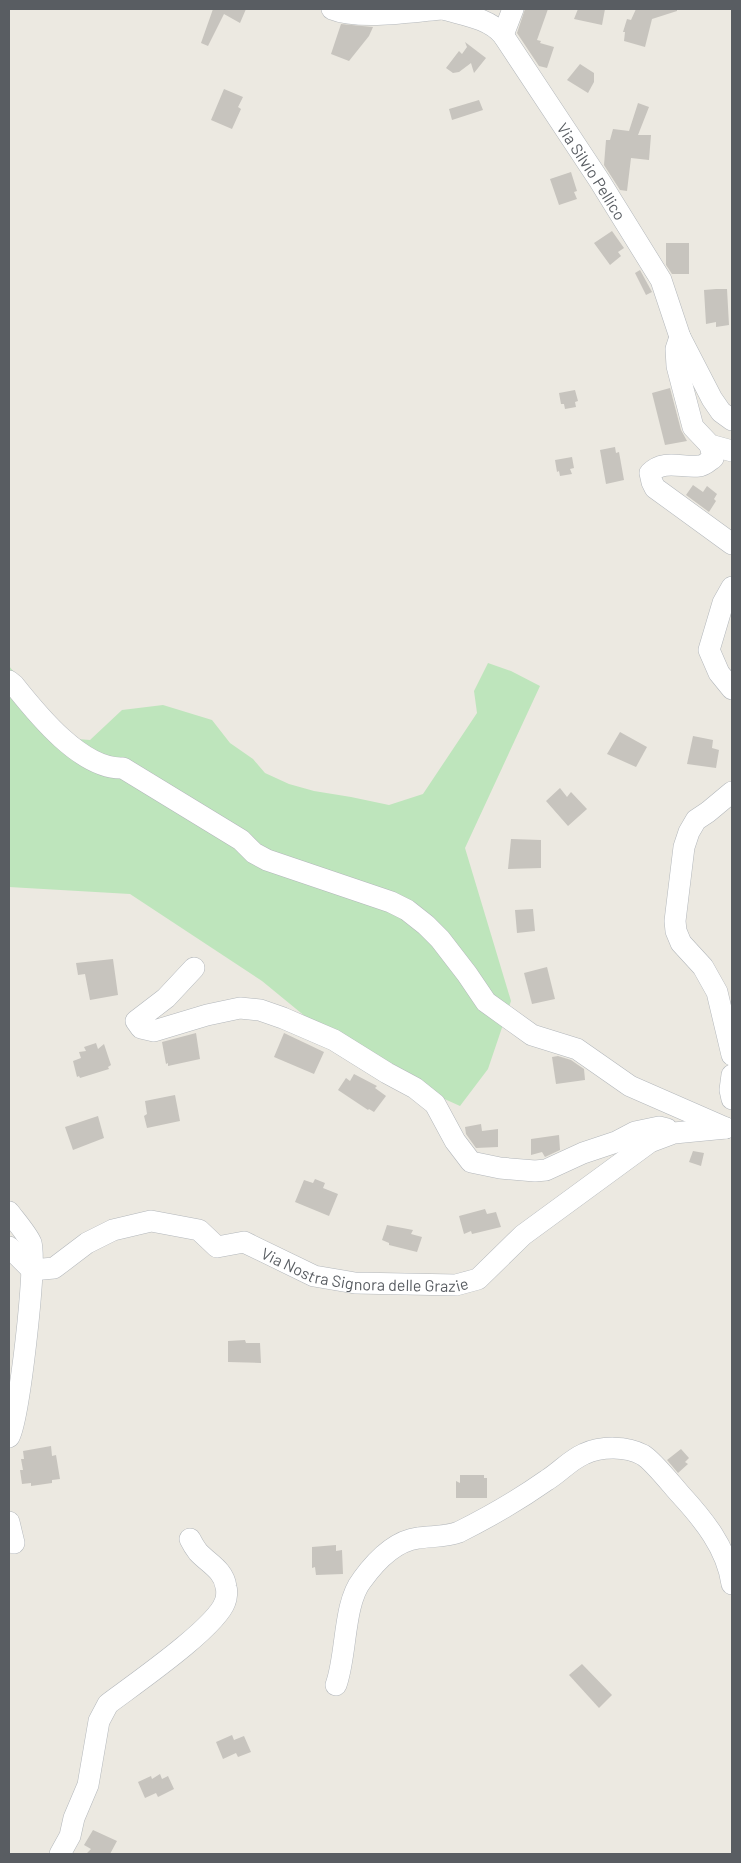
<svg xmlns="http://www.w3.org/2000/svg" width="741" height="1863" font-family="Barlow,sans-serif">
<style>
.green{fill:#bee5bc}
.building{fill:#c7c4be}
.lines{fill:none;stroke-linecap:round;stroke-linejoin:round}
.minor-casing{stroke:#b3b7bb;stroke-width:22}
.minor{stroke:#fff;stroke-width:21}
.labels{text-anchor:middle;dominant-baseline:central;stroke-width:5;stroke-linejoin:round;paint-order:stroke}
.street-label{font-size:16px;fill:#595d62;stroke:#fff}
</style>
<rect width="100%" height="100%" fill="#ece9e1"/>
<path class="green" d="M488,663l23,8 29,15 -75,162 46,153 -23,68 -28,37 -73,-33 -53,-33 -72,-59 -132,-87 -121,-7v-221l39,48 17,24 25,2 32,-30 41,-5 49,15 18,23 23,16 12,14 24,11 25,7 37,6 38,8 34,-11 54,-81 -3,-22z"/>
<g class="building">
<path d="M213,9h33l-6,14 -16,-9 -16,32 -7,-3z"/>
<path d="M525,9h23l-11,31 4,1 -1,2 14,4 -7,21 -8,-2 -22,-33z"/>
<path d="M578,9h27l-3,16 -28,-6z"/>
<path d="M636,9h41v2l-25,8 -7,28 -21,-6 1,-9h-2l4,-13 4,1z"/>
<path d="M341,24l32,3 -4,9 -20,25 -18,-7z"/>
<path d="M465,42l21,16 -12,15 -3,-10 -12,9 -6,1 -7,-5 13,-17 3,3 5,-7z"/>
<path d="M580,64l14,9v9l-6,11 -21,-13z"/>
<path d="M224,89l19,8 -5,10 3,2 -9,20 -21,-9z"/>
<path d="M479,100l4,10 -31,10 -3,-11z"/>
<path d="M638,103l11,4 -11,28h13l-2,25 -18,-2 -4,33 -7,-1 -16,-25 2,-25h4l3,-11 16,2z"/>
<path d="M571,172l6,19 -3,1 3,7 -18,6 -9,-26z"/>
<path d="M612,231l12,17 -6,4 3,4 -11,9 -16,-22z"/>
<path d="M666,243h23v31h-17l-6,-9z"/>
<path d="M640,270l12,22 -6,3 -11,-22z"/>
<path d="M716,289h11l2,36 -13,2v-5l-10,2 -2,-34z"/>
<path d="M670,388l11,42 6,11 -22,4 -13,-52z"/>
<path d="M575,390l3,11 -3,1 1,5 -11,2 -1,-5h-3l-2,-11z"/>
<path d="M615,447l1,6 3,-1 5,28 -18,4 -6,-34z"/>
<path d="M572,457l2,11 -4,1 2,5 -12,2 -1,-5 -2,1 -2,-12z"/>
<path d="M693,485l10,7 4,-6 10,8 -3,5 2,2 -7,11 -23,-17z"/>
<path d="M620,732l27,15 -11,20 -29,-13z"/>
<path d="M693,736l20,4 -1,8 7,2 -3,18 -29,-4z"/>
<path d="M560,788l7,9 4,-5 16,17 -19,17 -22,-25z"/>
<path d="M511,839l30,1v28l-33,1z"/>
<path d="M533,909l2,22 -18,2 -2,-23z"/>
<path d="M113,959l5,36 -28,5 -5,-26 -7,1 -2,-12z"/>
<path d="M547,967l8,32 -23,5 -8,-31z"/>
<path d="M196,1033l4,26 -32,7v-3l-2,1 -4,-22z"/>
<path d="M284,1033l40,19 -10,22 -40,-17z"/>
<path d="M96,1043l2,6 6,-5 7,21 -3,2 1,2 -29,9 -1,-2 -2,1 -4,-16 8,-3 -2,-6 7,-1 -2,-4z"/>
<path d="M558,1056l13,4 13,9 1,11 -29,4 -4,-27z"/>
<path d="M354,1074l23,12 -2,2 11,8 -12,16 -5,-3 -1,1 -30,-20 8,-12 4,3z"/>
<path d="M175,1095l5,26 -33,7 -3,-12 3,-2 -2,-13z"/>
<path d="M98,1116l6,22 -31,12 -8,-23z"/>
<path d="M481,1124l1,7 16,-2v18l-22,1 -10,-14 -1,-7z"/>
<path d="M559,1135l1,15 -15,7 -3,-5 -11,3v-16z"/>
<path d="M693,1151l11,2 -3,13 -12,-4z"/>
<path d="M315,1179l10,4 -2,5 15,6 -9,22 -34,-14 9,-22 9,3z"/>
<path d="M485,1209l2,5 9,-2 5,15 -29,7 -1,-3 -7,3 -5,-18z"/>
<path d="M387,1225l26,5 -2,4 11,3 -5,15 -28,-7v-2l-7,-3z"/>
<path d="M245,1340l1,3h14l1,20 -33,-1v-21z"/>
<path d="M51,1446l1,10 4,-1 4,24 -8,1v3l-21,3v-3l-9,1 -2,-14h3l-2,-11h3l-1,-8z"/>
<path d="M681,1449l8,9 -4,4 3,2 -10,9 -11,-13z"/>
<path d="M460,1475h24v3h3v20h-31v-17l4,2z"/>
<path d="M336,1545v6l6,-1 1,24 -27,1 -1,-8 -3,1v-21z"/>
<path d="M582,1664l30,31 -13,13 -30,-33z"/>
<path d="M232,1735l2,5 10,-4 7,16 -13,5 -2,-4 -13,6 -7,-17z"/>
<path d="M160,1774l2,5 6,-3 6,13 -16,8 -2,-4 -11,5 -7,-16 13,-6 1,3z"/>
<path d="M93,1830l24,11 -7,13h-24l5,-5 -7,-4z"/>
</g>
<g class="lines">
<g class="minor-casing">
<g id="minor">
<path d="M332,9c27,11 79,3 109,0"/>
<path id="s1" d="M443,9c20,6 46,9 60,26l96,145 62,100 19,57 32,62 9,13 11,8"/>
<path d="M503,35l10,-26"/>
<path d="M680,337l-4,12 1,17 16,61 17,18 22,6"/>
<path d="M710,445l3,13c-4,3 -9,8 -14,8 -17,2 -35,-7 -49,7l2,9 3,6 77,56"/>
<path d="M732,587l-9,16 -14,47 10,23 13,16"/>
<path d="M9,681l5,4c23,29 68,85 109,83l118,72 13,13 13,7 124,42 16,8 19,15 14,14 27,35 19,28 46,33 45,14 53,37 96,42"/>
<path d="M732,792l-24,20 -12,8 -7,12 -5,15 -9,74 1,10 5,12 22,24 14,25 15,63"/>
<path d="M194,968l-28,30 -30,23 5,7 13,3 53,-16 33,-7 20,2 23,8 51,22 53,33 28,15 20,16 20,37 16,21 29,6 35,3 11,-1 37,-17 33,-11 19,-10 24,-5 8,2"/>
<path d="M732,1075l-2,15 2,9"/>
<path d="M9,1212c6,8 19,23 22,31 6,19 -12,177 -22,194"/>
<path id="s2" d="M9,1247l23,23 22,-2 33,-25 26,-13 38,-9 48,9 18,17 27,-5 70,34 41,7 101,2 22,-6 45,-44 127,-93 24,-9 52,-5"/>
<path d="M9,1522l5,21"/>
<path d="M336,1685c11,-30 7,-81 26,-105 13,-18 33,-39 56,-42 13,-2 29,-1 41,-6 30,-15 61,-33 88,-52 13,-8 23,-20 37,-26 17,-8 43,-8 59,1 10,6 28,29 37,39 23,25 47,54 52,90"/>
<path d="M60,1854l10,-18 4,-18 14,-33 11,-64 9,-17c25,-19 108,-76 117,-102 2,-4 2,-12 1,-15 -2,-17 -18,-24 -28,-35 -3,-4 -6,-9 -8,-13"/>
</g>
</g>
<use href="#minor" class="minor"/>
</g>
<g class="labels">
<g class="street-label">
<text stroke="none"><textPath href="#s1" startOffset="229">Via Silvio Pellico</textPath></text>
<text stroke="none"><textPath href="#s2" startOffset="392">Via Nostra Signora delle Grazie</textPath></text>
</g>
</g>
<rect width="741" height="1863" fill="none" stroke="#595d62" stroke-width="20"/>
</svg>
